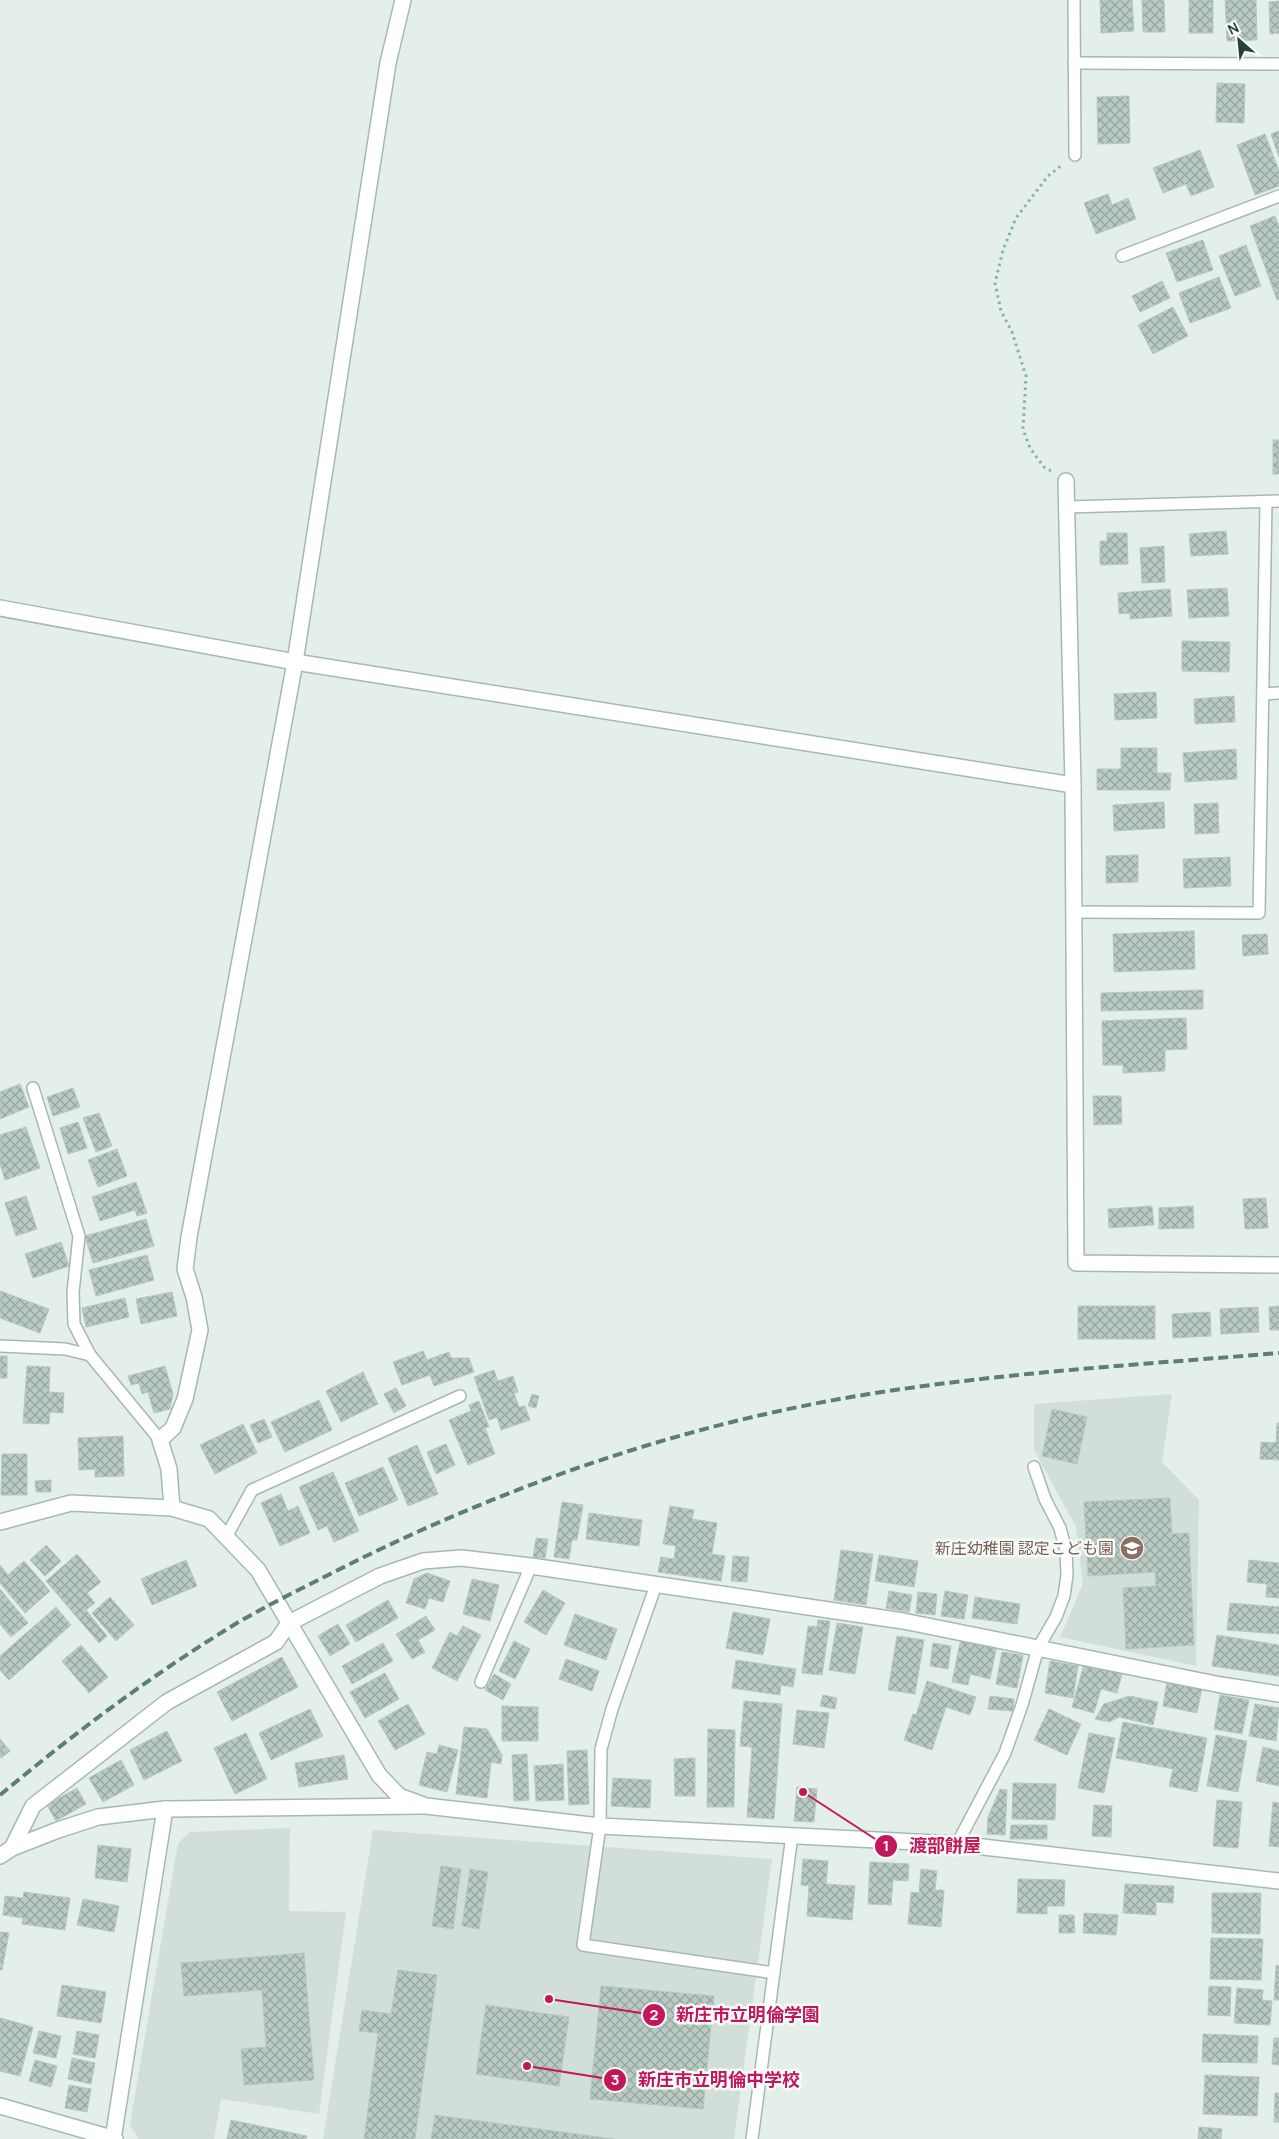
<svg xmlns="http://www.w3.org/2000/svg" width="1279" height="2139" font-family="Manrope,'Noto Sans JP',sans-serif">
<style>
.built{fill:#d2dfd9}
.building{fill:url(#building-cross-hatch);stroke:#b6c9c1}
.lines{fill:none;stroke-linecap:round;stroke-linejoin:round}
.lane-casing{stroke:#a6b8b2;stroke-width:14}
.street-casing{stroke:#a6b8b2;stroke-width:18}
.secondary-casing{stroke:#a2bcb3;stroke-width:18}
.path{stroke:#82b5a6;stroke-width:3;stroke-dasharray:2.5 4;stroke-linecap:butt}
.lane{stroke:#fff;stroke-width:11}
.street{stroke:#fff;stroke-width:15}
.secondary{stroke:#fff;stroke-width:15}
.rail{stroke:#5c7e75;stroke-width:4;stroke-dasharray:10 5;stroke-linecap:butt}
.labels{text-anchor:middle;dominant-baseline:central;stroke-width:5;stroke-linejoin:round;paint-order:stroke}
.education-label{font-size:16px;fill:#785e54;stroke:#f6fbf8;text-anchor:end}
.leader{fill:none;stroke:#c2185b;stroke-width:2}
.callout-dot{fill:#c2185b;stroke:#f6fbf8;stroke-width:2}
.mark-label{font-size:15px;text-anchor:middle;font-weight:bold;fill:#fff}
.callout-label{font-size:18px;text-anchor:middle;font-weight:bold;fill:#c2185b;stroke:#f6fbf8;stroke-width:5;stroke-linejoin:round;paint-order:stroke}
</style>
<defs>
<pattern id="building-cross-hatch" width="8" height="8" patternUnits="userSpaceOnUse" patternTransform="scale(1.25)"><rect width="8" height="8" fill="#b9cac3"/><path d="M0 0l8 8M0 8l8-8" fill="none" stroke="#96a69f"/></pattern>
</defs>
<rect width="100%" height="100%" fill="#e4efea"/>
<g class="built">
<path d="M1172,1394l-10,68 37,38 -3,166 -136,-29 23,-53 -7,-57 -42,-77v-46z"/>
<path d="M290,1828l-1,83 57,1 -27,202 -98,-15 -7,40h-76l-8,-15 48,-281 12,-11z"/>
<path d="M373,1830l399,29 -38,280h-411z"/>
</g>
<g class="building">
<path d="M1100,0h32l2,31 -33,2z"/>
<path d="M1142,0h22l1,32h-22z"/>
<rect x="1189" y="0" width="24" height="33"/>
<path d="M1225,0h31l1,40 -30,1z"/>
<path d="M1279,1v32l-9,1 -1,-32z"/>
<path d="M1217,83l28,1 -1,39 -28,-1z"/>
<path d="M1129,96l1,47 -32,1 -1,-47z"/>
<path d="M1279,131v26l-8,-23z"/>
<path d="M1265,134l14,37v15l-24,9 -18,-50z"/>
<path d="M1200,150l14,37 -23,9 -5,-12 -23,9 -10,-25z"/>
<path d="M1108,194l4,11 16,-7 8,21 -40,15 -12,-31z"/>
<path d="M1275,216l4,10v73l-2,1 -27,-74z"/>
<path d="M1203,240l10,30 -36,12 -11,-29z"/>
<path d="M1246,245l15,41 -26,10 -16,-40z"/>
<path d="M1219,277l12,31 -41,15 -11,-30z"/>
<path d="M1162,281l8,17 -30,14 -8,-16z"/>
<path d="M1173,307l15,29 -35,18 -15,-29z"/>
<rect x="1273" y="440" width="6" height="34"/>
<path d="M1226,531l2,23 -37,2 -2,-22z"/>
<path d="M1107,533h20l1,31 -28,1v-24h7z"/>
<path d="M1164,546l1,36 -23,1 -2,-35z"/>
<path d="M1227,588l2,28 -40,2 -2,-28z"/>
<path d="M1170,589l2,27 -42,3v-6l-11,1 -1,-21z"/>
<path d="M1182,641l48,1 -1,30 -47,-1z"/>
<path d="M1156,692l1,26 -42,2 -1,-26z"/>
<path d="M1234,696l1,26 -40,2 -1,-25z"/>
<path d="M1121,748h36v25h14l-1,17h-73v-21h24z"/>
<path d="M1236,749l1,30 -52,3 -2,-29z"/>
<path d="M1164,802l1,26 -51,3 -1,-26z"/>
<path d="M1218,803l1,30 -24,1 -1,-30z"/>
<path d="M1138,855v27l-32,1v-27z"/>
<path d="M1230,857l1,29 -47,2 -1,-29z"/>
<path d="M1194,931l1,38 -81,3 -1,-38z"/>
<path d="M1267,934l1,20 -25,2 -1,-21z"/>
<path d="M1203,990v19l-102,2v-18z"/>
<path d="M1186,1018l1,31 -22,1v21l-42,2v-8h-20l-1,-44z"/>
<path d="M20,1084l9,23 -29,12v-27z"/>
<path d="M73,1088l7,19 -27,9 -6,-19z"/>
<path d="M1093,1096h28l1,28 -28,1z"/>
<path d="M99,1113l13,33 -16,6 -13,-34z"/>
<path d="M78,1122l9,26 -19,6 -8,-26z"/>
<path d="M26,1127l14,41 -35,12 -5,-16v-29z"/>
<path d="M117,1149l10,27 -29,11 -10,-27z"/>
<path d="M136,1182l11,31 -10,3 -2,-6 -35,11 -8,-24z"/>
<path d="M26,1196l11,33 -21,7 -11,-33z"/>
<path d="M1266,1198l2,30 -23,1 -2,-30z"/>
<path d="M1152,1206l2,19 -45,3 -1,-19z"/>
<path d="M1193,1206l1,22 -35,1v-21z"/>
<path d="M146,1219l8,27 -61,17 -8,-27z"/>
<path d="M61,1242l8,24 -36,12 -8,-24z"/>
<path d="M147,1255l7,25 -58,16 -7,-26z"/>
<path d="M0,1291l49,18 -9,24 -40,-15z"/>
<path d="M172,1292l5,24 -36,8 -5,-25z"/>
<path d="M125,1298l4,19 -43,10 -4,-19z"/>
<rect x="1078" y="1306" width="77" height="33"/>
<path d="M1279,1306v24h-9l-1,-23z"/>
<path d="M1258,1307l1,25 -38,2 -1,-25z"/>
<path d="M1210,1312l1,24 -38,2 -1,-24z"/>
<path d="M423,1351l4,9 22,-8 2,6h18l5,14 -40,14 -4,-11 -28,10 -9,-23z"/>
<rect x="0" y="1356" width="7" height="22"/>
<path d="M27,1366l23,1 -1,25 15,1 -1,20 -13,-1 -1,12 -26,-1z"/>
<path d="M165,1366l8,28 -3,15 -16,4 -6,-21 -6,2 -3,-11 -8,2 -3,-9z"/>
<path d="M494,1370l4,11 15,-5 5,16 -4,1 5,14 6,-1 5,14 -29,10 -4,-13 -8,3 -15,-43z"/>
<path d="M363,1372l15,32 -37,18 -15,-31z"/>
<path d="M396,1388l10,18 -12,7 -10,-19z"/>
<path d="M532,1394l7,2 -3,12 -8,-2z"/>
<path d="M319,1400l13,30 -47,22 -14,-30z"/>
<path d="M479,1401l10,26 -4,1 10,26 -27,11 -19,-45 22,-9 -2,-6z"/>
<path d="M1052,1409l35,8 -10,47 -35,-8z"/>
<path d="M264,1419l8,18 -14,6 -8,-18z"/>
<path d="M1277,1423h2v37l-19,-1 1,-17 15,1z"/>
<path d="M243,1424l14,29 -42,21 -15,-29z"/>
<path d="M123,1436l1,40 -29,1v-8l-16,1 -1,-32z"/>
<path d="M446,1444l9,21 -19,9 -9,-22z"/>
<path d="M417,1445l21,49 -30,12 -20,-48z"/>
<path d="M2,1454h25v41h-26z"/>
<path d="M383,1467l15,33 -39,16 -14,-33z"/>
<path d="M333,1472l26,59 -25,11 -7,-16 -9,4 -19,-43z"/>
<path d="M51,1480v12h-15l-1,-11z"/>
<path d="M281,1494l7,17 10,-5 12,27 -30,13 -19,-43z"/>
<path d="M1170,1498l2,36 17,-1 5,112 -68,4 -3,-61 33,-2 -1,-14 -67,4 -4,-74z"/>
<path d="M562,1502l21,3 -6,35h-5l-3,19 -15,-2z"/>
<path d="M670,1506l24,4 -2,9 25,4 -5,31 13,2 -4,25 -63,-9 3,-15 13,2 2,-13 -13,-2z"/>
<path d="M589,1513l53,7 -3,26 -53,-7z"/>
<path d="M536,1538l12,1 -3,19 -12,-1z"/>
<path d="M46,1545l15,16 -16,15 -15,-16z"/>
<path d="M841,1550l32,4 -7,51 -32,-5z"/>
<path d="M77,1554l24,28 -14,11 8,10 -9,7 21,26 -8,7 -53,-62z"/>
<path d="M879,1555l39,6 -4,26 -39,-6z"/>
<path d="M733,1556l16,1 -2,25 -16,-1z"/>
<path d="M186,1560l11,26 -45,19 -11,-26z"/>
<path d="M1249,1560l30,3v35l-13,-1 1,-13 -20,-2z"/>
<path d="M24,1561l26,30 -25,22 -25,-30v-18l8,10z"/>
<path d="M427,1573l23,8 -7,21 -14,-4 -4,11 -19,-6 8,-24z"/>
<path d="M472,1579l27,6 -9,36 -27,-7z"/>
<path d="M0,1589l28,34 -17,14 -11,-13z"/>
<path d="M543,1590l22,13 -19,32 -22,-13z"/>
<path d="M889,1591l23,4 -3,17 -23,-4z"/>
<path d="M945,1591l23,4 -4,24 -23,-3z"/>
<path d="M918,1592l19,2 -2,21 -19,-2z"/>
<path d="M110,1597l24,28 -18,16 -24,-28z"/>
<path d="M975,1597l45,7 -3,20 -45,-6z"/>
<path d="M388,1600l10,18 -42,24 -10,-17z"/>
<path d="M1230,1603l49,4v27l-52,-4z"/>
<path d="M56,1607l15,18 -62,55 -9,-10v-14z"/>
<path d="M733,1612l37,7 -7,36 -37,-7z"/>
<path d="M575,1614l42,15 -11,31 -42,-15z"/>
<path d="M426,1616l9,14 -17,10 7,12 -13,7 -16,-25z"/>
<path d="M818,1620l12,1 -8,54 -20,-2 6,-47 9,1z"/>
<path d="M837,1623l26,4 -8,47 -26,-4z"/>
<path d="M338,1624l12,20 -20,12 -12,-20z"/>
<path d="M463,1626l18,9 -24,46 -25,-13 18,-36 7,4z"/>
<path d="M1217,1635l62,10v31l-67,-10z"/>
<path d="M897,1636l27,4 -9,54 -27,-4z"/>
<path d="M961,1638l36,7 -7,34 -20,-5 -2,11 -16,-3z"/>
<path d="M514,1641l16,8 -15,30 -16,-8z"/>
<path d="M383,1643l10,18 -41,23 -10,-18z"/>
<path d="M933,1643l18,3 -3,23 -18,-3z"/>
<path d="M81,1645l27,32 -19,16 -27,-32z"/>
<path d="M1002,1652l21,3 -6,33 -21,-4z"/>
<path d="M282,1657l16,30 -66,34 -15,-29z"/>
<path d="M566,1659l33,12 -7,20 -33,-12z"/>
<path d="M736,1660l60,9 -3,18 -12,-2 -1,10 -48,-7z"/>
<path d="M1050,1661l28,5 -5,32 -28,-5z"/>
<path d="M1084,1664l38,10 -5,19 -16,-4 -7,24 -22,-6z"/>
<path d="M385,1673l14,26 -34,19 -15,-26z"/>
<path d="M494,1674l17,10 -8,16 -18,-10z"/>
<path d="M927,1681l49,16 -6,18 -24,-8 -14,43 -28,-10 9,-26 3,1z"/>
<path d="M1167,1681l35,7 -5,25 -34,-7z"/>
<path d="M823,1695l14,3 -2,11 -15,-3z"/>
<path d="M1220,1695l29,5 -7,34 -28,-5z"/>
<path d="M990,1696l24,3 -1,12 -25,-2z"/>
<path d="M1130,1696l28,6 -5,23 -34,-8 -10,5 -14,-3 9,-15z"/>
<path d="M744,1701l38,3 -8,115 -27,-2 5,-70 -12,-1z"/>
<path d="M408,1704l17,30 -30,16 -17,-29z"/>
<path d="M1255,1704l24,4 -3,33 -27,-5z"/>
<path d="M502,1706l36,1v34h-36z"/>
<path d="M310,1709l13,27 -52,24 -12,-27z"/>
<path d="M1049,1709l32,15 -14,31 -33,-15z"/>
<path d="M797,1710l32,3 -5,35 -31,-4z"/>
<path d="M1123,1722l84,16 -10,54 -28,-6 4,-17 -57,-11z"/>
<path d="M464,1727l23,2 15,26 -1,9 -10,-2 -4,36 -31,-4z"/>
<path d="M708,1729l27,1 -1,77h-27z"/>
<path d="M167,1731l15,30 -38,19 -14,-30z"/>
<path d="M246,1733l21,46 -32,15 -21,-46z"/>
<path d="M1089,1733l26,5 -11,55 -26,-5z"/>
<path d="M1216,1735l31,6 -9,51 -31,-6z"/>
<path d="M0,1739l10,12 -9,7 -1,-1z"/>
<path d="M439,1745l19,5 -11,42 -28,-7 8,-33 10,2z"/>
<path d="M1263,1747l16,4v35l-23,-5z"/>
<path d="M587,1750l2,54 -20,1 -2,-54z"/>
<path d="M527,1754l2,46 -15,1 -2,-46z"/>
<path d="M344,1755l4,24 -49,8 -4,-24z"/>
<path d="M695,1758v38h-20l-1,-37z"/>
<path d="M121,1760l13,25 -31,17 -14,-24z"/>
<path d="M563,1764l1,36 -28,1 -2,-35z"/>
<path d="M613,1778l38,2 -1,28 -39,-2z"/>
<path d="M1013,1783l43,1 -1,36 -43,-1z"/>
<path d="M797,1787l20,2 -3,33 -20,-1z"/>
<path d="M77,1788l9,16 -30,17 -9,-16z"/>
<path d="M1000,1789l7,1 -2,45 -18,-1 1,-17z"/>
<path d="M1217,1800l25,2 -4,46 -25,-2z"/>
<path d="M1273,1802l6,1v44l-10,-1z"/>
<path d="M1094,1805l18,1 -1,31 -19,-1z"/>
<path d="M1011,1825h36v14h-37z"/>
<path d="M98,1845l33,4 -4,33 -32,-4z"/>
<path d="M803,1859l25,2 -2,23 29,2 -3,34 -45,-4 2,-30 -8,-1z"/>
<path d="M870,1862l39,2 -1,17 -15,-1 -2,25 -23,-1z"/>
<path d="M441,1866l20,3 -8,60 -21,-3z"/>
<path d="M470,1869l18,3 -9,57 -17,-3z"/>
<path d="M921,1869l16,2 -2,19h9l-3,37 -33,-3 3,-32 8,1z"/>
<path d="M1018,1879l47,1 -1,26h-17v8l-30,-1z"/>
<path d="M1125,1884l49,2 -1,17 -17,-1v13l-33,-2z"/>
<path d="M24,1892l46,6 -5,32 -43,-6 1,-6 -20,-3 2,-19 18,2z"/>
<path d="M1212,1893h49l-1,41 -48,-1z"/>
<path d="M83,1899l36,7 -5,26 -37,-7z"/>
<path d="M1084,1913l34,2 -2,20 -33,-2z"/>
<path d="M1059,1915h15l1,18h-16z"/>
<path d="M0,1932l9,1 -7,37h-2z"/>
<path d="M1211,1938l52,1 -2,41 -51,-1z"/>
<path d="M304,1953l10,127 -70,5 -3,-36 25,-2 -4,-57 -78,6 -3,-33z"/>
<path d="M1276,1965l3,1v34h-5z"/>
<path d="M398,1970l39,5 -22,164h-51l14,-106 -19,-2 3,-21 29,4z"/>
<path d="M62,1985l44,7 -5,31 -44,-7z"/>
<path d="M601,1986l113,10 -11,113 -113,-10z"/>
<path d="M1209,1986l22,1 -1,29 -22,-1z"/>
<path d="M1237,1988l26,2 -1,10 10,1 -2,24 -36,-2z"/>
<path d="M486,2005l83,12 -10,69 -83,-12z"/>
<path d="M0,2018l33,9 -13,49 -20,-5z"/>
<path d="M39,2031l22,5 -5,22 -23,-5z"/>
<path d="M77,2031l22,4 -4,23 -22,-4z"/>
<path d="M1203,2034l55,2 -1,27 -55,-1z"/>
<path d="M1274,2038h5v27l-7,-1z"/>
<path d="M72,2058l23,5 -4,21 -23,-5z"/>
<path d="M35,2060l22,6 -6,21 -22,-6z"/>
<path d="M1205,2075l54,2 -2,39 -54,-2z"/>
<path d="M69,2085l22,4 -4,23 -22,-4z"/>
<path d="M1275,2093h4v29h-5z"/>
<path d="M435,2115l179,24h-183z"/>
<path d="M231,2120l76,16 -1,3h-79z"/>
<path d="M1199,2127l23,2 -1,10h-23z"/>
</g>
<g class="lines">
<g class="lane-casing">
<g id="lane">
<path d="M1074,0l1,155"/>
<path d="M1074,63l205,1"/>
<path d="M1122,256l157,-60"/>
<path d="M1067,507l212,-6"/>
<path d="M1263,694l16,-1"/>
<path d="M1074,912l185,1 7,-411"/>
<path d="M33,1088l46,148 -6,56 1,32 16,31"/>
<path d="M0,1346l65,3 25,6 70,85"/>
<path d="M226,1537l26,-47 208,-94"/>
<path d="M656,1585l-44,124 -11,40 -1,77 -17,119 191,28"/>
<path d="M481,1682l50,-116"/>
<path d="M957,1844l48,-91 17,-48 16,-57 18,-31 8,-21 3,-21 -1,-24 -6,-23 -15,-29 -11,-32"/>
<path d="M752,2139l40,-304"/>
</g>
</g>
<g class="street-casing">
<g id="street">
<path d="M1066,481l7,304 3,478 203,2"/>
<path d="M0,608l295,54 778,123"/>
<path d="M172,1508l-3,-39 -9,-29 13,-12 12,-29 15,-69 -6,-33 -9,-28 4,-32 106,-575 93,-599 15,-63"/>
<path d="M12,1848l21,-42 134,-104 109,-60 13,-19 91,-47 43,-15 38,-3 70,8 372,55 318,64 58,9"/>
<path d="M0,1856l12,-8 46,-18 40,-13 67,-8 257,-3"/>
<path d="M0,2106l115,33"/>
<path d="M113,2139l52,-330"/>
</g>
</g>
<g class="secondary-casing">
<path id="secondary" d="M0,1522l71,-19 101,5 37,11 49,51 121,205 20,21 27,10 174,20 357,18 322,37"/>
</g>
<path class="path" d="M1051,471l-7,-4 -14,-19 -7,-19 3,-53 -14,-44 -11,-21 -6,-28 8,-33 13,-32 32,-42 14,-11"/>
<use href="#lane" class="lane"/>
<use href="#street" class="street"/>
<use href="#secondary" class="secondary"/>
<path class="rail" d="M0,1795c71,-59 145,-115 224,-164 35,-22 73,-40 110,-59 163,-83 337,-144 517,-175 142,-24 285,-32 428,-44"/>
</g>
<defs>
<g id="school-disc" transform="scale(1.25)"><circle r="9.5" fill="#8d6e63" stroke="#f6fbf8"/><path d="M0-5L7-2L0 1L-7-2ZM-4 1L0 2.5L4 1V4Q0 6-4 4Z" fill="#fff"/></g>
</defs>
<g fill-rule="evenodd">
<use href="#school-disc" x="1132" y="1548"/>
</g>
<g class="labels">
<g class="education-label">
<text x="1114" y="1548">新庄幼稚園 認定こども園</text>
</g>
</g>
<path class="leader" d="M803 1792L886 1846M549 1999L654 2015M527 2066L615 2080"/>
<g class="callout-dot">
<circle cx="803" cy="1792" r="5"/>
<circle cx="549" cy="1999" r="5"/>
<circle cx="527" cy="2066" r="5"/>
<circle cx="886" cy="1846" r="12"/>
<circle cx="654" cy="2015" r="12"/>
<circle cx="615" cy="2080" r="12"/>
</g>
<g class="mark-label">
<text x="886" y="1851">1</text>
<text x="654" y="2020">2</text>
<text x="615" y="2085">3</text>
</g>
<g class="callout-label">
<text x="945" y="1852">渡部餅屋</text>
<text x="748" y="2021">新庄市立明倫学園</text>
<text x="719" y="2086">新庄市立明倫中学校</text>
</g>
<g transform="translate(1239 40) rotate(333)" stroke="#f6fbf8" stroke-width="4" paint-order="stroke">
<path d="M0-4L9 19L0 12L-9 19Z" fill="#22423a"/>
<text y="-8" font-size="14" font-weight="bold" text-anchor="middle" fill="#22423a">N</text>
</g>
</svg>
